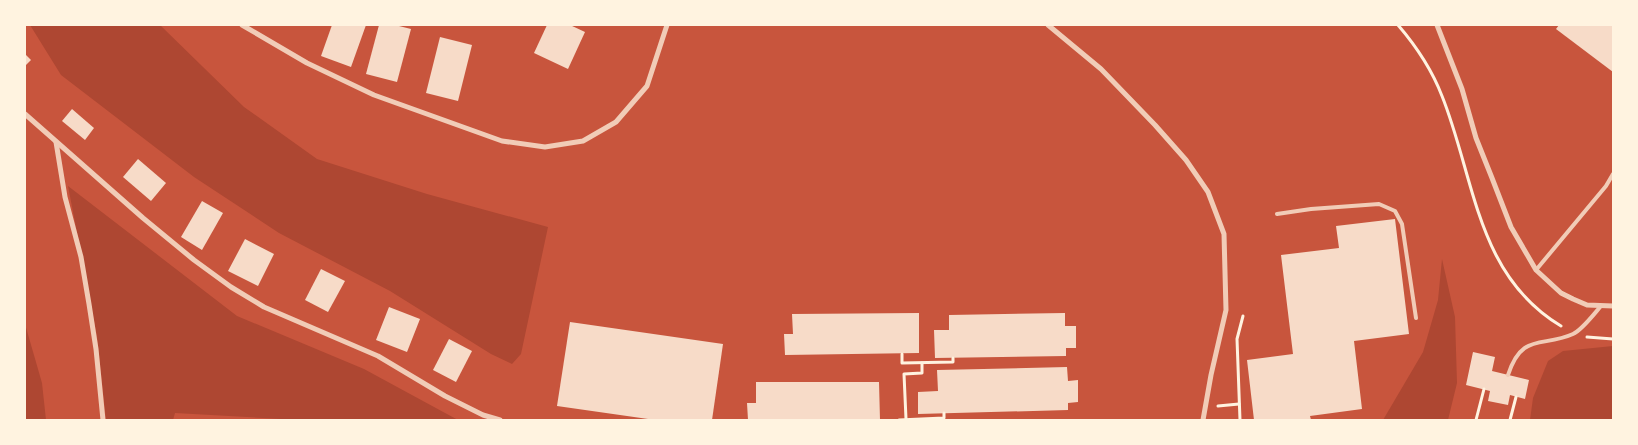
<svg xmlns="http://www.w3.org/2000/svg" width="1638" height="445" font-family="Raleway,sans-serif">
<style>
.green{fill:#ae4732}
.building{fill:#f7dbc8}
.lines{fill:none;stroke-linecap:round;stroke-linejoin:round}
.path{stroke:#fff3e0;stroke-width:3}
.service{stroke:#f1ccb7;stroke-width:4}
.minor{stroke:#f1ccb7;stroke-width:5}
</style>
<rect width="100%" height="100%" fill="#c8553d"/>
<g class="green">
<path d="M30,25h130l84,82 73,52 110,35 121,33 -27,127 -9,10 -21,-10 -101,-63 -111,-58 -85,-56 -133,-102z"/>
<path d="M68,186l169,130 127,53 94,51h-159l-124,-7 -2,7h-67l-9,-84z"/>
<path d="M1442,259l13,58 2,66 -9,37h-65l40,-68 15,-52z"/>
<path d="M25,324l17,59 4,37h-21z"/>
<path d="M1613,346v74h-83l3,-22 15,-37 15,-10z"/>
</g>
<g class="building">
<path d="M332,25h34l-15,42 -30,-11z"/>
<path d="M379,25h16l16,4 -14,53 -31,-8z"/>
<path d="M547,25h23l15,7 -17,37 -34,-16z"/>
<path d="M1559,25h54v47l-57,-43z"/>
<path d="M440,37l32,8 -14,56 -32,-8z"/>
<path d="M25,54l6,6 -6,6z"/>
<path d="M72,109l22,19 -9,12 -23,-19z"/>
<path d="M138,159l28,24 -15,18 -28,-24z"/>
<path d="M202,201l21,12 -21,37 -21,-13z"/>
<path d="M1395,219l14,115 -55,7 8,68 -52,7 1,4h-57l-7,-60 46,-6 -12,-99 58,-7 -3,-22z"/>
<path d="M245,239l29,15 -16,32 -30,-15z"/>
<path d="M321,269l24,12 -17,31 -23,-12z"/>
<path d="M389,307l31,12 -13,33 -31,-12z"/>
<path d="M919,313v40l-134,2 -1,-21h9l-1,-20z"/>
<path d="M1065,313v13h11v22h-10v8l-131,2 -1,-28h15v-15z"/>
<path d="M570,322l153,22 -11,76h-57l-98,-14z"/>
<path d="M449,339l23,12 -16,31 -23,-12z"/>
<path d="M1473,352l22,5 -3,14 37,9 -4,19 -15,-4 -2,10 -20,-4 2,-10 -24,-6z"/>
<path d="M1067,367l1,14 10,-1v22l-10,1v7l-150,4v-22l20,-1 -1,-21z"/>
<path d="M756,382h123l1,38h-132l-1,-17h9z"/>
</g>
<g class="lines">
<g class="path">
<path d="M1398,25c18,21 34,45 44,71 33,82 34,179 119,230"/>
<path d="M1587,337l26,2"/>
<path d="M902,354v9l51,-1v-4"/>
<path d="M1218,406l21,-2"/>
<path d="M906,419l-2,-45 18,-1v-10"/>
<path d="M899,420l45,-2v-5"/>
<path d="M1240,420l-3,-81 6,-23"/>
<path d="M1476,420l8,-31"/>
<path d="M1510,420l6,-23"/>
</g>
<g class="service">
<path d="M1277,214l34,-5 68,-5 16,7 7,13 14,94"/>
<path d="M1536,270l70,-84 7,-12"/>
<path d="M1508,375c14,-43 34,-27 65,-41 9,-4 21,-20 28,-28"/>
</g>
<g class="minor">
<path d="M242,25l65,38 67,32 128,46 43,6 38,-6 33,-19 31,-36 20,-61"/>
<path d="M1048,25l53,44 54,56 31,35 22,32 16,42 2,76 -15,65 -8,45"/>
<path d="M1437,25l25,64 14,49 16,40 19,49 25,43 25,23 12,6 14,6 26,1"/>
<path d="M25,114l118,104 51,42 37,27 33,20 114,49 67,40 38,19 17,5"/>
<path d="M56,142l9,55 16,60 8,47 7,45 7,71"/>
</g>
</g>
<rect width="1638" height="445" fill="none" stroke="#fff3e0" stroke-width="52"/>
</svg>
